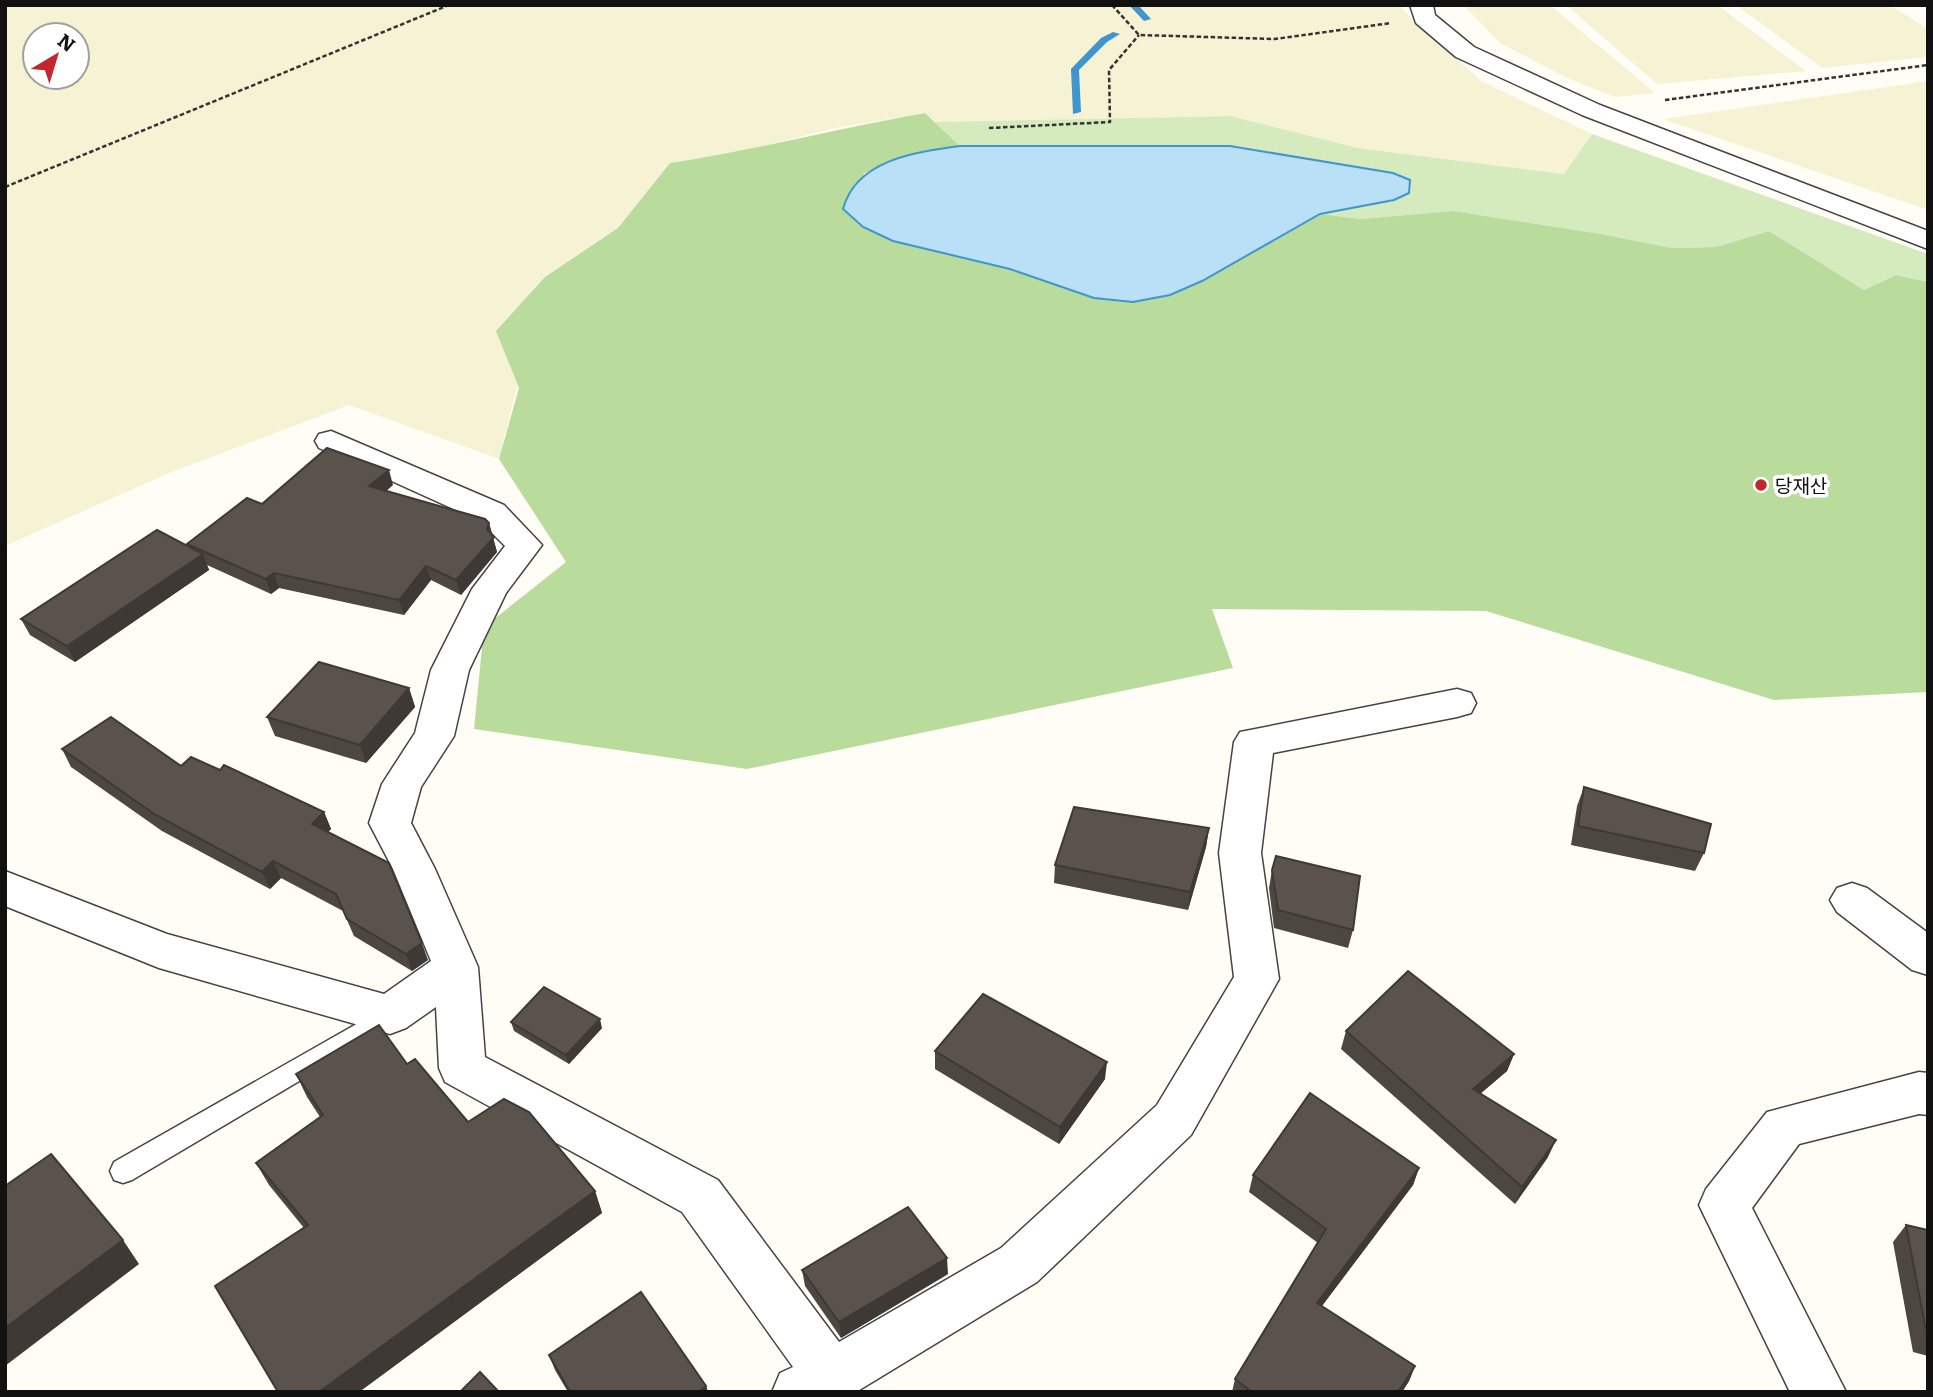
<svg xmlns="http://www.w3.org/2000/svg" width="1933" height="1397" font-family="Literata,'Noto Sans KR',serif">
<style>
.farmland{fill:#f6f3d4;fill-rule:evenodd}
.green{fill:#d5ebbd}
.forest{fill:#b9dc9c}
.water{fill:#b9e0f7;stroke:#3f96cf;stroke-width:2}
.lines{fill:none;stroke-linecap:round;stroke-linejoin:round}
.stream{fill:#3f96cf;fill-rule:evenodd}
.service-casing{stroke:#444;stroke-width:3}
.minor-casing{stroke:#444;stroke-width:3}
.path{stroke:#333;stroke-width:2.5;stroke-dasharray:4.5 2.5;stroke-linecap:butt}
.service{fill:#fff;fill-rule:evenodd}
.minor{fill:#fff;fill-rule:evenodd}
.wall{fill:#4d4742}
.shaded-wall{fill:#3f3936}
.building{fill:#5a524d;stroke:#3f3936;stroke-width:2}
.poi-dot{fill:#c4262e;stroke:#fff;stroke-width:2.5}
.labels{text-anchor:middle;dominant-baseline:central;stroke-width:7;stroke-linejoin:round;paint-order:stroke}
.poi-label{font-size:19px;fill:#111;stroke:#fff;text-anchor:start}
</style>
<rect width="100%" height="100%" fill="#fffdf5"/>
<g class="farmland">
<path d="M5,5h1397l1,5 78,71 111,53 -27,40 -207,-26 -128,-32 -295,6 -10,-9 -95,16 -89,23 -71,11 -52,65 -73,49 -46,182 -150,-54 -180,68 -164,73zM35,35h42v42h-42z"/>
<path d="M1463,5h87l105,88 -40,4 -48,-19 -67,-35z"/>
<path d="M1566,5h151l89,66 -149,13z"/>
<path d="M1736,5h154l38,24v28l-106,11z"/>
<path d="M1928,81v129l-265,-91z"/>
</g>
<path class="green" d="M1230,116l128,32 206,26 28,-40 336,120v28l-32,-7 -32,15 -95,-59 -53,16 -44,1 -71,-14 -148,-23 -92,8 -40,-5 73,-14 16,-20 -17,-7 -163,-27h-270l-25,-24z"/>
<path class="forest" d="M925,113l35,33 -37,5 -60,23 147,95 84,29 39,4 37,-7 32,-14 119,-67 40,5 92,-8 148,23 71,14 44,-1 53,-16 95,59 32,-15 32,7v410l-154,8 -288,-89 -274,-2 21,59 -486,101 -273,-40 10,-102 82,-65 -67,-103 20,-71 -23,-57 49,-54 73,-49 52,-65c86,-13 169,-35 255,-50z"/>
<path class="water" d="M960,146h270l163,27 17,7 -1,13 -15,7 -74,14 -118,67 -32,14 -37,7 -39,-4 -84,-29 -117,-28 -30,-14 -20,-18c13,-49 72,-57 117,-63z"/>
<g class="lines">
<g class="stream">
<path d="M1129,5h9l13,14 -7,2z"/>
<path d="M1113,32l7,2 -13,8 -28,28 2,42 -8,2 -2,-45 30,-31z"/>
</g>
<g class="service-casing">
<path id="service" d="M390,1005l9,3 3,7 -3,7 -267,158 -9,3 -9,-3 -4,-9 4,-9z"/>
</g>
<g class="minor-casing">
<g id="minor">
<path d="M1410,5h23l2,10 39,32 126,58 328,126v18l-346,-134 -126,-58 -40,-34z"/>
<path d="M331,431l173,74 38,40 -36,48 -37,77 -15,66 -33,51 -10,36 24,46 43,98 7,90 233,123 121,162 162,-94 156,-143 77,-128 -15,-124 15,-111 6,-10 217,-43 14,4 5,10 -5,10 -14,4 -184,36 -12,100 18,126 -88,156 -154,147 -181,110h-84l8,-19 13,-6 -111,-155 -237,-130 -6,-14 -3,-61 -30,21 -16,6 -231,-66 -154,-62v-35l162,63 217,60 47,-33 -38,-92 -24,-46 13,-39 33,-51 16,-63 41,-81 33,-43 -25,-25 -161,-73 -4,-7 4,-7z"/>
<path d="M1852,883l15,5 61,45v42l-16,-5 -75,-58 -7,-12 7,-12z"/>
<path d="M1919,1072l9,1v42l-9,-1 -120,30 -47,64 94,184h-56l-91,-187 7,-16 61,-77z"/>
</g>
</g>
<g class="path">
<path d="M1112,5l27,30 136,4 116,-16"/>
<path d="M1665,100l263,-35"/>
<path d="M989,128l121,-6 -1,-52 30,-35"/>
<path d="M5,187l444,-182"/>
</g>
<use href="#service" class="service"/>
<use href="#minor" class="minor"/>
</g>
<g class="wall">
<path d="M393,485l-7,6 103,32 8,29 -36,43 -30,-15 -27,35 -125,-27 -8,6 -64,-29 2,5 -134,92 -45,-27 -9,-16 167,-73 -1,-2 75,-40z"/>
<path d="M409,688l6,19 -49,56 -91,-27 -8,-19z"/>
<path d="M62,749l158,21 104,42 7,17 -3,3 100,128 -16,11 -58,-35 -11,-25 -62,-33 -11,11 -108,-58 -91,-64z"/>
<path d="M1584,787l120,66 -9,18 -124,-26 6,-39z"/>
<path d="M1209,828l-3,19 -18,63 -134,-27 1,-18z"/>
<path d="M1272,870l81,60 -5,18 -74,-20 -5,-40z"/>
<path d="M511,1022l91,6 -33,36 -55,-33z"/>
<path d="M1346,1031l168,23 -7,17 -26,22 67,64 -33,47 -174,-155z"/>
<path d="M935,1051l170,28 -46,65 -124,-75z"/>
<path d="M407,1064l61,58 127,69 7,22 -243,179h-81l26,-164 -35,-43 -13,-22 64,-46 -13,-20 -11,-23z"/>
<path d="M1419,1168l-6,17 -91,121 93,60 -6,15 -7,11h-170l3,-13 83,-136 -69,-51 4,-17z"/>
<path d="M1906,1225l22,5v126l-15,-4 -20,-110z"/>
<path d="M802,1270l146,4 -107,64 -36,-52z"/>
<path d="M549,1355l157,31 2,6h-140l-13,-22z"/>
</g>
<g class="shaded-wall">
<path d="M389,470l4,15 -19,16 -5,-15z"/>
<path d="M489,523l8,29 -36,43 -5,-15 31,-51z"/>
<path d="M203,554l6,16 -134,92 -8,-16z"/>
<path d="M426,566l5,14 -27,35 -5,-15z"/>
<path d="M274,573l5,15 -8,6 -5,-15z"/>
<path d="M409,688l6,19 -49,56 -6,-18z"/>
<path d="M324,812l7,17 -12,12 -7,-17z"/>
<path d="M1209,828l-3,19 -18,63 2,-18z"/>
<path d="M273,861l8,17 -11,11 -8,-17z"/>
<path d="M422,943l6,17 -16,11 -6,-17z"/>
<path d="M600,1019l2,9 -33,36 -3,-9z"/>
<path d="M1514,1054l-7,17 -41,35 7,-17z"/>
<path d="M1107,1062l-2,17 -46,65 1,-17z"/>
<path d="M1556,1140l-8,17 -33,47 7,-17z"/>
<path d="M1419,1168l-6,17 -101,134 5,-16z"/>
<path d="M595,1191l7,22 -243,179h-40z"/>
<path d="M123,1240l16,24 -134,102v-38z"/>
<path d="M947,1258l1,16 -107,64 -2,-16z"/>
<path d="M1415,1366l-6,15 -7,11h-4z"/>
<path d="M706,1386l2,6h-10z"/>
</g>
<g class="building">
<path d="M327,448l62,22 -20,16 116,33 4,4 -2,6 7,8 -38,43 -30,-14 -27,34 -125,-27 -8,6 -79,-35 60,-46 15,6z"/>
<path d="M157,530l46,24 -136,92 -46,-27z"/>
<path d="M319,662l90,26 -49,57 -93,-28z"/>
<path d="M111,717l70,49 10,-9 29,13 4,-5 100,47 -12,12 77,39 33,80 -16,11 -59,-35 -11,-25 -63,-33 -11,11 -108,-58 -92,-65z"/>
<path d="M1584,787l127,37 -7,29 -126,-27z"/>
<path d="M1074,807l135,21 -19,64 -135,-27z"/>
<path d="M1276,856l84,20 -7,54 -75,-20 -6,-40z"/>
<path d="M1408,971l106,83 -41,35 83,51 -34,47 -176,-156z"/>
<path d="M544,987l56,32 -34,36 -55,-33z"/>
<path d="M983,994l124,68 -47,65 -125,-76z"/>
<path d="M379,1025l28,39 8,-5 53,63 36,-23 25,13 66,79 -276,201h-41l-63,-106 93,-61 -52,-62 67,-48 -27,-41z"/>
<path d="M1310,1093l109,75 -102,135 98,63 -17,26h-146l-17,-13 91,-150 -73,-54z"/>
<path d="M51,1154l72,86 -118,88v-142z"/>
<path d="M908,1207l39,51 -108,64 -37,-52z"/>
<path d="M1906,1225l22,5v106h-1z"/>
<path d="M641,1292l65,94 -8,6h-128l-21,-37z"/>
<path d="M480,1372l19,20h-39z"/>
</g>
<circle class="poi-dot" cx="1761" cy="485" r="7"/>
<g class="labels">
<g class="poi-label">
<text x="1775" y="485">당재산</text>
</g>
</g>
<rect width="1933" height="1397" fill="none" stroke="#111111" stroke-width="14"/>
<g transform="translate(56 56) rotate(38)"><circle r="33" fill="#ffffff" stroke="#a0a0a0" stroke-width="2"/>
<path d="M0-5L12 26L0 18L-12 26Z" fill="#c4262e"/>
<text y="-10" font-size="19" font-weight="bold" text-anchor="middle" fill="#111111">N</text>
</g>
</svg>
